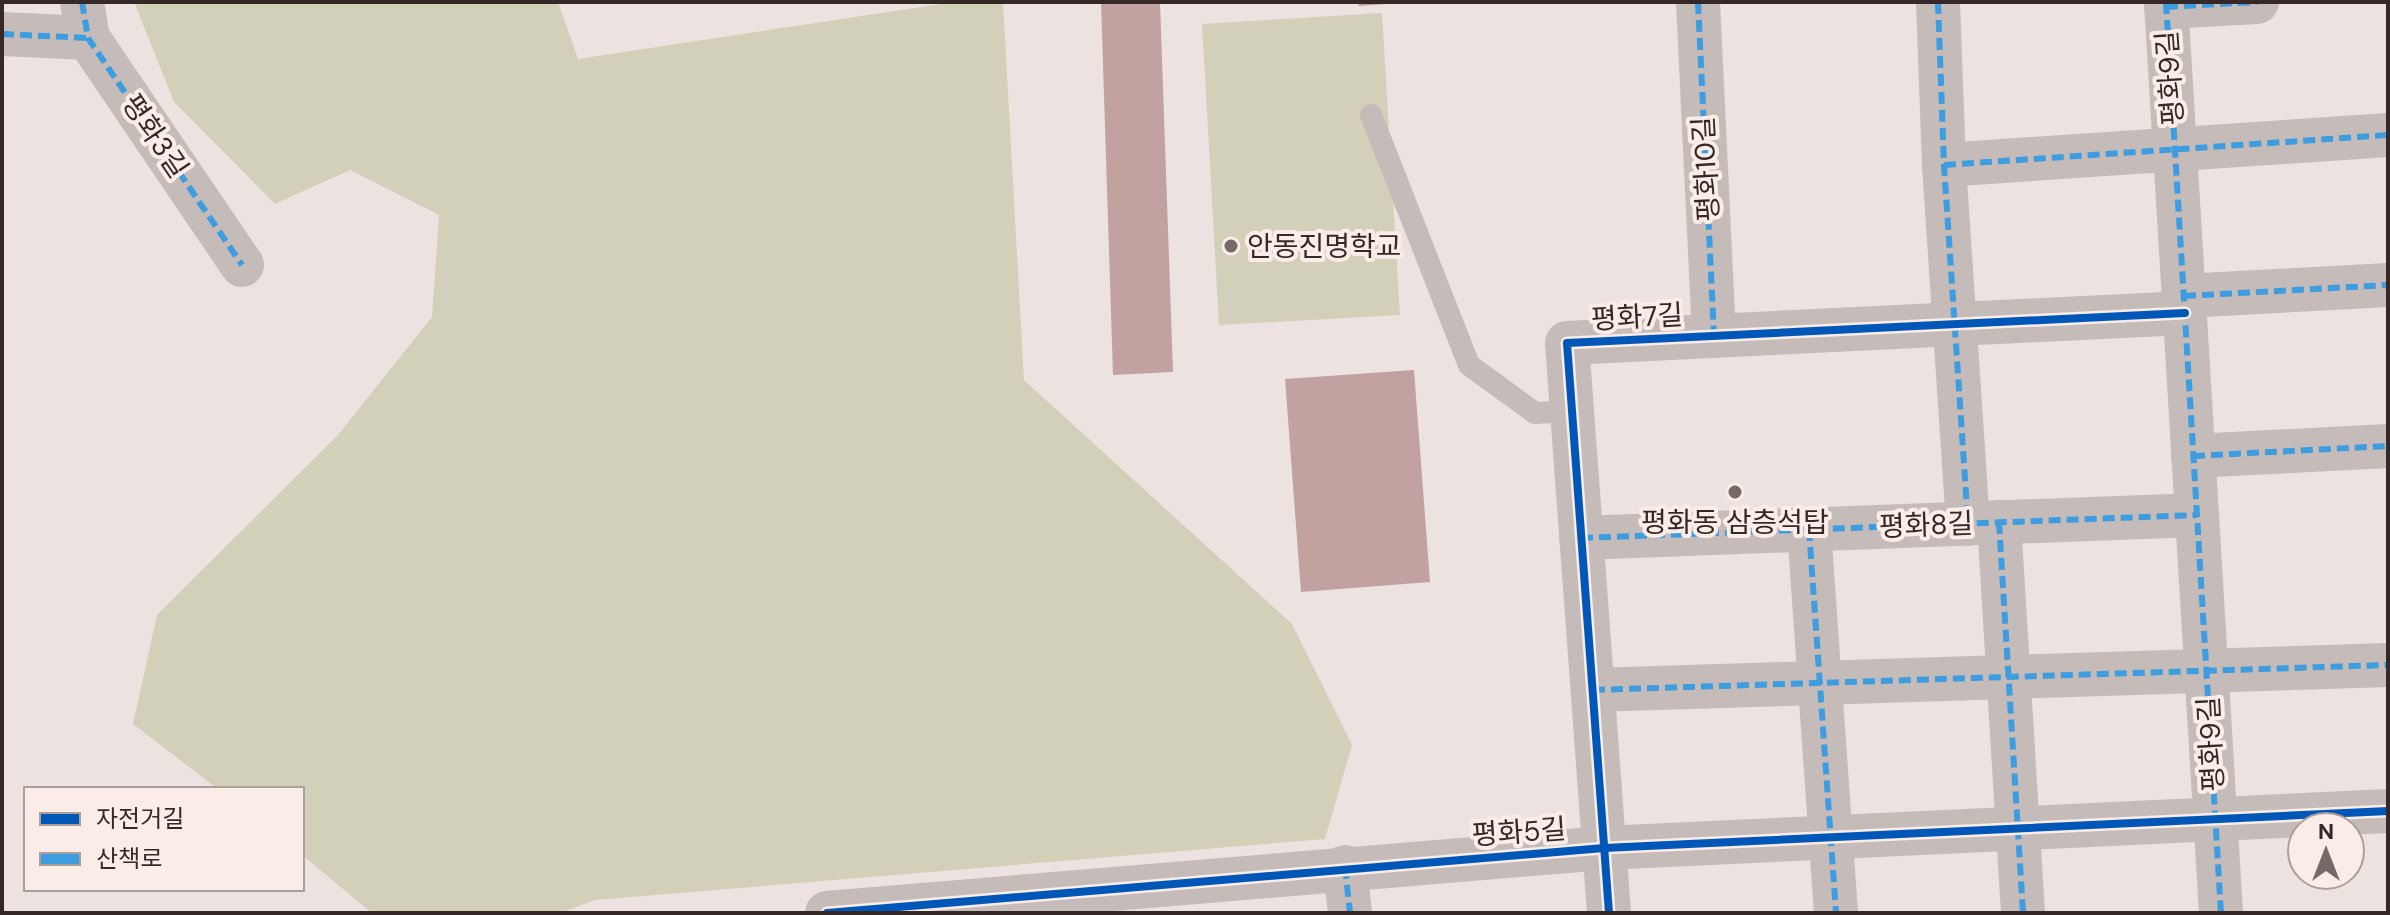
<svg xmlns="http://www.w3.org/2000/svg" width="2390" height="915" font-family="'DM Sans','Noto Sans KR',sans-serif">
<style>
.green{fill:#d3d0b9}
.building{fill:#c1a2a1}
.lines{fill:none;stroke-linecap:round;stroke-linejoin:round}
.lane{stroke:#c5bbb8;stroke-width:22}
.street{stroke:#c5bbb8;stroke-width:44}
.quiet{stroke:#3e9ce0;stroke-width:6;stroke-dasharray:12 6;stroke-linecap:butt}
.cycleway-casing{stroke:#faece6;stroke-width:13}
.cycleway{stroke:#0057b8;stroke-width:8}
.poi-dot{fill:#766968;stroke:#faece6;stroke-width:3}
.labels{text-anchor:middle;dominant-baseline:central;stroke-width:8;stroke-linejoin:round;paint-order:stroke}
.street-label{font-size:28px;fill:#362827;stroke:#faece6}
.poi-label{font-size:28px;fill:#362827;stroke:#faece6;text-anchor:start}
</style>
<rect width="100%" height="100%" fill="#ece3e0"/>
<g class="green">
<path d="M134,2h424l20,57 376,-57h49l21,378 268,244 60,121 -27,94 -730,61 -35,13h-188l-70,-58v-66h-84l-85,-65 24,-109 181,-180 94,-118 7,-102 -89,-45 -75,34 -101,-102z"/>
<path d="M1382,13l18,302 -181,10 -17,-301z"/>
</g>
<g class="building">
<path d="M1101,2h59l13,370 -60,3z"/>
<path d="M1358,2h29v2l-28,2z"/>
<path d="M1414,370l16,212 -129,10 -16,-213z"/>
</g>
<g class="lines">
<path class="lane" d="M1371,115l98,250 66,48 38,-2"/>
<g class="street">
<path d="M82,2l6,36 154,227"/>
<path d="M1698,2l16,334"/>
<path d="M1938,2l6,163 24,359"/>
<path d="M2166,2l55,911"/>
<path d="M2166,7l91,-5"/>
<path d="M2,34l86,4"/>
<path d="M1944,165l444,-30"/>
<path d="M2184,296l204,-11"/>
<path d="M2193,456l195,-10"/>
<path d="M1999,522l24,391"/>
<path d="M1809,529l27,384"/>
<path d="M1581,538l616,-23"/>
<path d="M1593,690l795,-25"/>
<path d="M1345,867l5,46"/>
<path d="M827,913l777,-65 784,-37"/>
<path d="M1609,913l-42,-570 618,-30"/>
</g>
<g class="quiet">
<path d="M82,2l6,36 154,227"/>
<path d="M1698,2l16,334"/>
<path d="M1938,2l6,163 24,359"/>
<path d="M2166,2l55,911"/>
<path d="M2166,7l91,-5"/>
<path d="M2,34l86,4"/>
<path d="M1944,165l444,-30"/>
<path d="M2184,296l204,-11"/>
<path d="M2193,456l195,-10"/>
<path d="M1999,522l24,391"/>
<path d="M1809,529l27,384"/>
<path d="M1581,538l616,-23"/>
<path d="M1593,690l795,-25"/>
<path d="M1345,867l5,46"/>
</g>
<g class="cycleway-casing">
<g id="cycleway">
<path d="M827,913l777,-65 784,-37"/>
<path d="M1609,913l-42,-570 618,-30"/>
</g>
</g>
<use href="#cycleway" class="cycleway"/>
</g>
<g class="poi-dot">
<circle cx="1231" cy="246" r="8"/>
<circle cx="1735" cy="492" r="8"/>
</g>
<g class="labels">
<g class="street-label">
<text transform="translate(2170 78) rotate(-94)">평화9길</text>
<text transform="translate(155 136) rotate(56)">평화3길</text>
<text transform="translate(1706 169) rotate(-93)">평화10길</text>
<text transform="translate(1637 317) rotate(-3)">평화7길</text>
<text transform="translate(1926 525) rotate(-2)">평화8길</text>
<text transform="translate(2211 744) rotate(-93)">평화9길</text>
<text transform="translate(1519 832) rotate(-4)">평화5길</text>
</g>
<g class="poi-label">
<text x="1247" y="246">안동진명학교</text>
<text x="1735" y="522" text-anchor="middle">평화동 삼층석탑</text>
</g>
</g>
<rect width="2390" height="915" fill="none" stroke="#362827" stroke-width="8"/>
<rect x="24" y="787" width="280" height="104" fill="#faece6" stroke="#ac9e9a" stroke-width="2"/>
<rect x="40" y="813" width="40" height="12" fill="#0057b8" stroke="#ac9e9a" stroke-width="2"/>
<text x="96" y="827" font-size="24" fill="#362827">자전거길</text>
<rect x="40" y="853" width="40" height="12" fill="#3e9ce0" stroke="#ac9e9a" stroke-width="2"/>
<text x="96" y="867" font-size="24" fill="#362827">산책로</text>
<g transform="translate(2326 851)"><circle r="38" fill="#faece6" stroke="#ac9e9a" stroke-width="2"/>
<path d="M0-6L14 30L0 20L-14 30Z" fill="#766968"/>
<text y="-12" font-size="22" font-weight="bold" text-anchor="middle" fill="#362827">N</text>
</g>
</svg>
